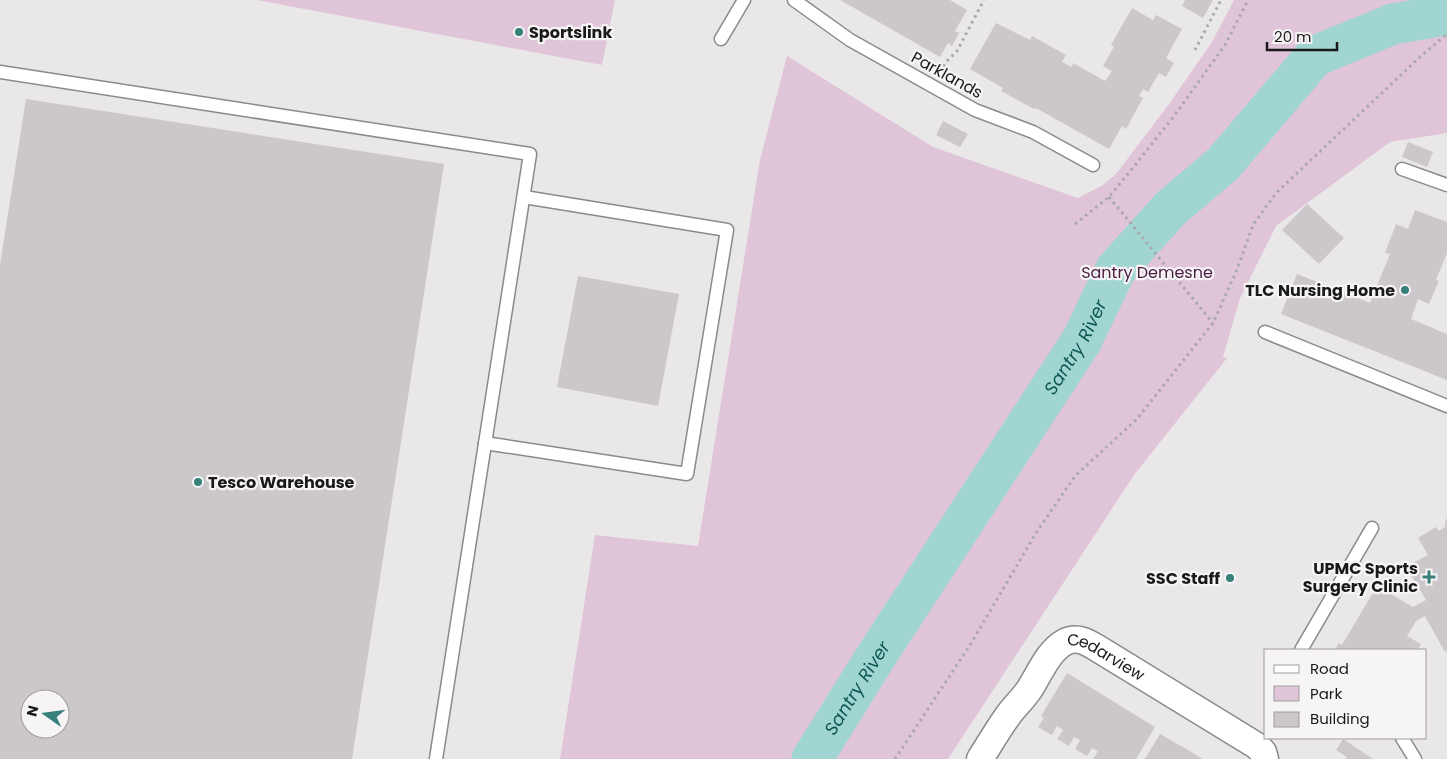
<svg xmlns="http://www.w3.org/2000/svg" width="1447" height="759" font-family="Poppins,sans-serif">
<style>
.green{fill:#e0c4d8}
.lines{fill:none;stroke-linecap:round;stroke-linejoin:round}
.river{stroke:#a1d5d1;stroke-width:41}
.building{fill:#cbc7ca;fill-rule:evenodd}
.lane-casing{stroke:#8c898b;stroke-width:15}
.street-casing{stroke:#8c898b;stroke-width:29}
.path{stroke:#aba8aa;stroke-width:3;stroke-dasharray:2.5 4;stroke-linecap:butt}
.lane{stroke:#fff;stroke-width:12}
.street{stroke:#fff;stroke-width:26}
.poi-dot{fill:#377f7a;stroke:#f7f4f6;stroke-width:2}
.labels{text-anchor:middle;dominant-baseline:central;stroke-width:4.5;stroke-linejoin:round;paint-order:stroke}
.poi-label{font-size:16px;font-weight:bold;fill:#1a1919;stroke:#f7f4f6;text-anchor:end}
.street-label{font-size:16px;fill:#1a1919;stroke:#f7f4f6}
.park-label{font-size:16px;fill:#481c3f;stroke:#f7f4f6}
.water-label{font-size:18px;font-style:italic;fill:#0f5955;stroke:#f7f4f6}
</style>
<rect width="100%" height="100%" fill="#eae7e9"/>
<g class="green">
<path d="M257,0h358l-13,65z"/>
<path d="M1234,0h213v133l-57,9 -114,84 -36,72 -17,59 4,1 -93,117 -186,284h-388l35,-224 103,11 62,-386 27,-104 146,91 145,51 25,-13 13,-11 53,-70 43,-62z"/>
</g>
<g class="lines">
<path class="river" id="s1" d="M812,759l61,-98 209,-321 34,-71 55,-61 52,-44 92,-108 78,-32 53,-9"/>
</g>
<g class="building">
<path d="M840,0h110l17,10 -12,21 4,2 -7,13 -4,-3 -8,14z"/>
<path d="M1185,0h28l-10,18 -21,-12z"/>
<path d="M1132,8l21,12 3,-5 26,14 -16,29 8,5 -8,14 -7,-4 -11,19 -5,-3 -4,7 4,2 -17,31 -4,-3 -13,23 -73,-41 -2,1 -33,-18 2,-3 -33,-19 26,-46 34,17 2,-4 34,19 -4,7 10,5 1,-4 32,18 7,-10 -9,-5 11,-19 -3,-2z"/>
<path d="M26,99l418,65 -92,595h-352v-494zM30,699h30v30h-30z"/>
<path d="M943,121l25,13 -8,13 -24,-12z"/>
<path d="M1408,142l25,10 -6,15 -25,-10z"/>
<path d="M1307,204l37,34 -25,26 -37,-34z"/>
<path d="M1415,210l32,12v31l-11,27 3,1 -10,23 -11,-5 -7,20 36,15v46l-166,-66 16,-40 73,29 20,-49 -5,-1 11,-29 12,5z"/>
<path d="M578,276l101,18 -21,112 -101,-19z"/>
<path d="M1447,518v133l-2,1 -20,-36 -9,5 -9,15 14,8 -4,6h-82l4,-7 3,2 35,-59 36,21 13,-7 -20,-33 22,-12 -10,-17 18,-11 3,4 6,-4v-5z"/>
<path d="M1067,673l88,54 -19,32h-43l5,-8 -6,-3 -5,8 -12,-7 5,-9 -6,-3 -5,9 -12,-7 6,-9 -6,-4 -5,9 -14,-8 6,-9 -3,-2z"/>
<path d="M1160,734l33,19 10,6h-58z"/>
<path d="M1343,739l30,20h-27l1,-2 -11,-7z"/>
</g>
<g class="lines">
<g class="lane-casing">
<g id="lane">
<path d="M794,0l56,40 125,70 58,22 60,33"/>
<path d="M721,39l23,-39"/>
<path d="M0,72l530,82 -94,605"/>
<path d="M1402,169l45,16"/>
<path d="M1265,332l182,74"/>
<path d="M485,443l202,31 40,-244 -203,-33"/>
<path d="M1301,650l71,-122"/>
<path d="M1402,738l13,21"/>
</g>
</g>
<g class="street-casing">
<g id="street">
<path id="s2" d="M980,759c9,-14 17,-28 27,-42 6,-9 15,-17 22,-27 10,-15 19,-39 36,-48 12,-6 22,0 32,6l160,98 6,6 2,7"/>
</g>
</g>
<g class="path">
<path d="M1195,50l26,-50"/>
<path d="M940,72l6,-10 11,-11 27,-51"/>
<path d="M1109,197l104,126"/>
<path d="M1075,224l34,-27 23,-28 42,-53 51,-71 23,-45"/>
<path d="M895,759l75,-114 66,-112 39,-57 62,-57 76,-96 23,-51 17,-47 23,-32 145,-137 26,-22"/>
</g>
<use href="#lane" class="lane"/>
<use href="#street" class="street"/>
</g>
<g class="poi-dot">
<circle cx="519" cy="32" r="5"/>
<circle cx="1405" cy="290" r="5"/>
<circle cx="198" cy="482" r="5"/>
<path d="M1426.5 569.5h5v5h5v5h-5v5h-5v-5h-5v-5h5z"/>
<circle cx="1230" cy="578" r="5"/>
</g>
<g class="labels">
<g class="poi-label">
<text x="529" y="32" text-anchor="start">Sportslink</text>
<text x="1395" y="290">TLC Nursing Home</text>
<text x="208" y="482" text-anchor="start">Tesco Warehouse</text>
<text x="1418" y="568">UPMC Sports<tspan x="1418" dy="18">Surgery Clinic</tspan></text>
<text x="1220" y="578">SSC Staff</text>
</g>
<g class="street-label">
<text transform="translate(947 75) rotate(29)">Parklands</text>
<text stroke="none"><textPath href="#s2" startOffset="191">Cedarview</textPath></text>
</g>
<g class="park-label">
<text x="1147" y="272">Santry Demesne</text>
</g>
<g class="water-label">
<text stroke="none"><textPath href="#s1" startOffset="489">Santry River</textPath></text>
<text stroke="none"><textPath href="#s1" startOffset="84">Santry River</textPath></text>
</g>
</g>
<rect x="1264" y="649" width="162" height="90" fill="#f7f4f6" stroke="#9f9c9e"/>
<rect x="1274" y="665" width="25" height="8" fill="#ffffff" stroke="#9f9c9e"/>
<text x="1310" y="674" font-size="15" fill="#1a1919">Road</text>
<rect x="1274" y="686" width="25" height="15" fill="#e0c4d8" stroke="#9f9c9e"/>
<text x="1310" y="699" font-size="15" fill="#1a1919">Park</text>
<rect x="1274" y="712" width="25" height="15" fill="#cbc7ca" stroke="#9f9c9e"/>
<text x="1310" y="724" font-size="15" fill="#1a1919">Building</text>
<g transform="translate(45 714) rotate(284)"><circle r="24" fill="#f7f4f6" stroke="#9f9c9e"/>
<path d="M0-4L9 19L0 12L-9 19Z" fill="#377f7a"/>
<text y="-8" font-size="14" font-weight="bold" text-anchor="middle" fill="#1a1919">N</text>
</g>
<path d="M1267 42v8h70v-8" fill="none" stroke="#1a1919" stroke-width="2.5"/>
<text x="1274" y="42" font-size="15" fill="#1a1919" stroke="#f7f4f6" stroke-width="4" paint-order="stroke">20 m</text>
</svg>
